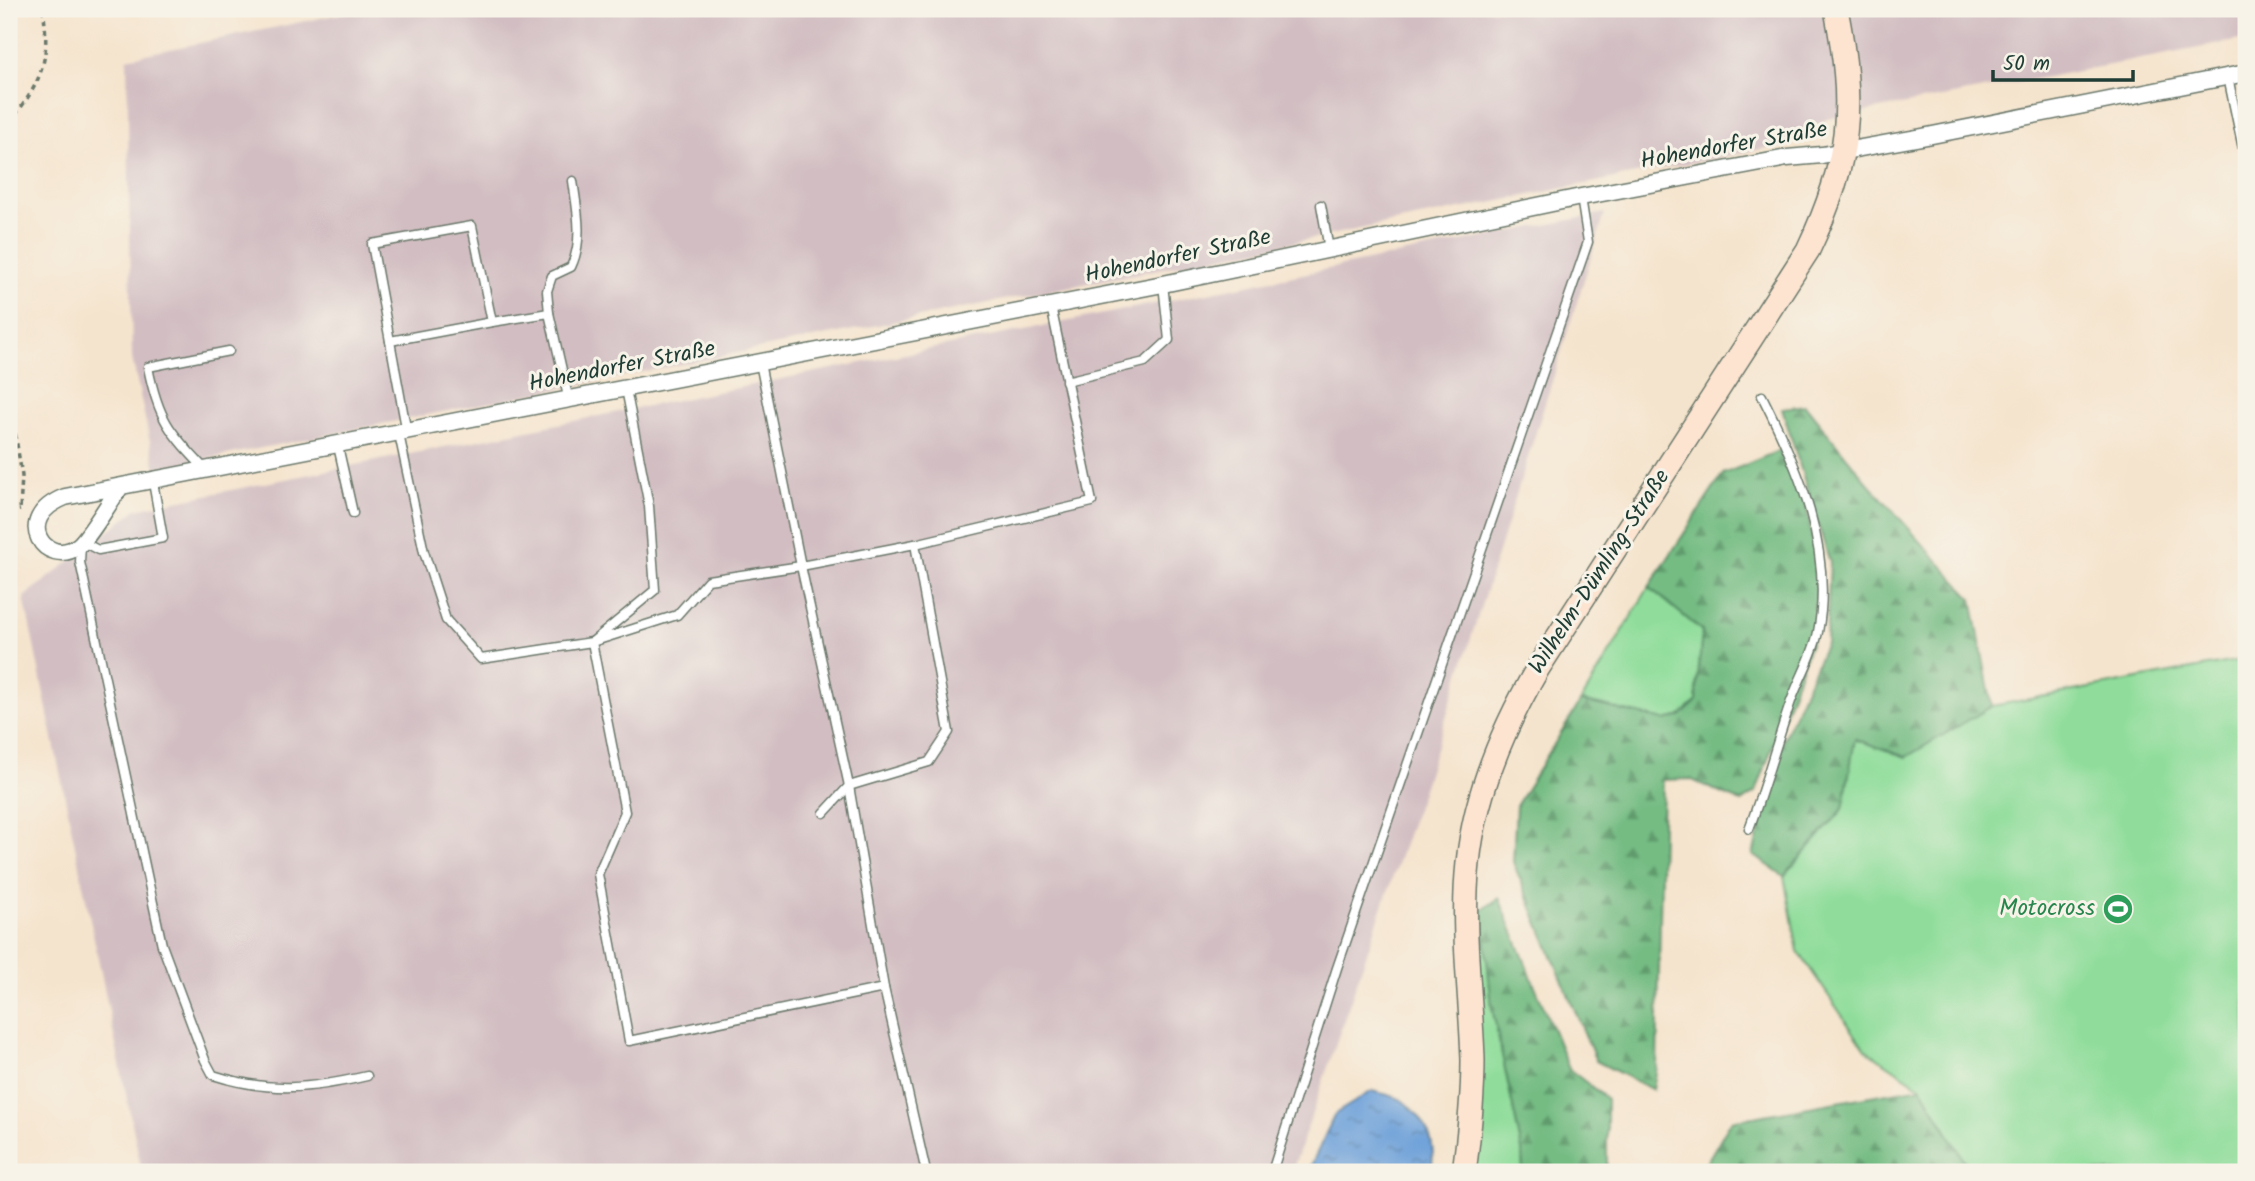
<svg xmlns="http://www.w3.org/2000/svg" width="2255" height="1181" font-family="Kalam,sans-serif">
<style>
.industrial{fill:#d2bec2}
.grass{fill:#90dd9b;stroke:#588d68;stroke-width:2}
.forest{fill:url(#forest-firs);stroke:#4a7c5c;stroke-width:2}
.water{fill:url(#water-ripples);stroke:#466e86;stroke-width:2}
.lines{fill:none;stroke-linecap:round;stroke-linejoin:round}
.lane-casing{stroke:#6a776a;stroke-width:11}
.street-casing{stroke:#6a776a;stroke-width:19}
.secondary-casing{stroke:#6a776a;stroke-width:26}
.path{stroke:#6a776a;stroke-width:3.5;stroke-dasharray:5 5;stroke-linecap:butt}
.lane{stroke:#fff;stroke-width:8}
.street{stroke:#fff;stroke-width:16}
.secondary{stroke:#fde4d1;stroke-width:23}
.labels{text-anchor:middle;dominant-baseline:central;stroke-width:6;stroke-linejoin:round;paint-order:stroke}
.street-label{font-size:23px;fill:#1f3d34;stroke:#f7f3e8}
.leisure-label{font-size:23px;fill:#27864d;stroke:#f7f3e8;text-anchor:end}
</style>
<defs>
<pattern id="forest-firs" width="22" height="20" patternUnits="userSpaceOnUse" patternTransform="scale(1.75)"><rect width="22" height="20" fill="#74bc83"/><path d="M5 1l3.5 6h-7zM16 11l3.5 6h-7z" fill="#5f9a6c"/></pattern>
<pattern id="water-ripples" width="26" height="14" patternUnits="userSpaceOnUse" patternTransform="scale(1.75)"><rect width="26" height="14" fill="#6da0d9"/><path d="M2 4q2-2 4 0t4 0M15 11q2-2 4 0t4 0" fill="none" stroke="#5984b1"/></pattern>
</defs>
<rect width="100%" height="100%" fill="#f7f3e8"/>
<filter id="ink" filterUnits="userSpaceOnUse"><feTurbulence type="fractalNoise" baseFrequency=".0143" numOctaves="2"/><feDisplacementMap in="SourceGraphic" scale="14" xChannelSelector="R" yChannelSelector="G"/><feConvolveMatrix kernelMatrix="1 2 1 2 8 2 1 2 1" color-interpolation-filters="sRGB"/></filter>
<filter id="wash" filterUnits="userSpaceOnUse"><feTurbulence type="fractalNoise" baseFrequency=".00686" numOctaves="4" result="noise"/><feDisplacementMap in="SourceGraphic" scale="28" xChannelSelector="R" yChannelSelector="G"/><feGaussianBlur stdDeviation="1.57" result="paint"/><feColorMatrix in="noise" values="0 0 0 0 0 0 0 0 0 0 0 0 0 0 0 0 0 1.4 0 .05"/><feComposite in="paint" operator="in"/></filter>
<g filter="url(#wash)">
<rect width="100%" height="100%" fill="#f5e4cd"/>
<g class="industrial">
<path d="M364,9h1882v30l-419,80 -41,25 -1630,325 -24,-111 -5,-300z"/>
<path d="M1605,213l-176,558 -137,401h-1150l-118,-575 113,-88z"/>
</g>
<g class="grass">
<path d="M1649,587l53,44 -6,71 -17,15 -15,3 -83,-19z"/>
<path d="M2246,659v513h-275l-50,-85 -56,-38 -67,-98 -14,-75 59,-67 11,-70 52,18 86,-51z"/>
<path d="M1482,910l10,97 30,143 1,22h-55v-260z"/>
</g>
<g class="forest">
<path d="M1805,405l57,71 110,123 20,107 -86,51 -51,-18 -12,70 -59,67 -31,-21 29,-113 44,-99 4,-80 -48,-155z"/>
<path d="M1783,449l23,56 11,58 -2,67 -59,162 -15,10 -51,-23 -27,1 -6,286 -4,24 -57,-29 -83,-199 3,-56 65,-105 83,19 15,-3 17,-15 6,-71 -53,-44 74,-113z"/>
<path d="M1499,898l70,171 38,30v73h-84l-1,-22 -30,-143 -10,-97z"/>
<path d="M1921,1087l50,85h-270l30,-51z"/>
</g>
<path class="water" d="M1372,1091c9,3 23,4 31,10 23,18 36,43 27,71h-122l27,-58z"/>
</g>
<g filter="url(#ink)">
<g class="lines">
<g class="lane-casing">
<g id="lane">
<path d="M2228,77l18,86"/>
<path d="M1321,205l8,44"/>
<path d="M549,313l-2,-22 5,-15 19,-9c13,-27 6,-58 2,-86"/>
<path d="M390,341l102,-19"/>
<path d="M1066,381l79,-19 24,-22 -6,-56"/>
<path d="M626,389l23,117 6,84 -63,52 85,-27 31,-35 93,-14 -41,-203"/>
<path d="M407,433l-35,-189 100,-18 20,96 57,-9 20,88"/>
<path d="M399,434l25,118 22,68 35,39 111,-17 33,170 -27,62 31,167 255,-53 42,184"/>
<path d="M338,446l15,67"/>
<path d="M205,469c-36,-37 -47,-51 -57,-102l81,-16"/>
<path d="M83,542l15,8 65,-12 -10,-56"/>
<path d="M81,545l-1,17 82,383 43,115 8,15c56,18 98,14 154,1"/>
<path d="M824,813l25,-27 80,-24 20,-30 -34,-188"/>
<path d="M1749,829c15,-40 26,-81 40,-122 8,-25 24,-50 29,-75 16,-82 -20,-165 -56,-236"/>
<path d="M884,988l-35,-202 -48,-220 114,-22 177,-42 -41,-196"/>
<path d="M1272,1172l65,-204 251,-726 -7,-45"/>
</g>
</g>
<g class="street-casing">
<path id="street" d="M119,489c-9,12 -31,50 -41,57 -31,23 -68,-27 -13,-49l1098,-213 418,-87 206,-39 35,-3 100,-18 324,-64"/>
</g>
<g class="secondary-casing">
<path id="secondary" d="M1464,1172c5,-37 9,-74 9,-112 -2,-65 -12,-132 -5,-197 7,-70 35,-135 70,-195l270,-418c43,-91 47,-143 28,-241"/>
</g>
<g class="path">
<path d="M9,123c33,-41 42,-63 34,-114"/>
<path d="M9,394l13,82 -2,34"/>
<path d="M9,512l11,-2"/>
</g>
<use href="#lane" class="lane"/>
<use href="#street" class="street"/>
<use href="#secondary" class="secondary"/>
</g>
</g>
<defs>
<g id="stadium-disc" transform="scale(1.575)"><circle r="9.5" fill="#2e9e5b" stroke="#f7f3e8"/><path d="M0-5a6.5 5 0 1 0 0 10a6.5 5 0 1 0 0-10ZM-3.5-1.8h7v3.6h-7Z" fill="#fff"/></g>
</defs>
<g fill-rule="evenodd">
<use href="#stadium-disc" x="2118" y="909"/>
</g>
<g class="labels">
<g class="street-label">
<text transform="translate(1734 146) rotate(-10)">Hohendorfer Straße</text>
<text transform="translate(1178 257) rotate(-12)">Hohendorfer Straße</text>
<text transform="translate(622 367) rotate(-11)">Hohendorfer Straße</text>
<text transform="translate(1600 572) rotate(-57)">Wilhelm-Dümling-Straße</text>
</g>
<g class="leisure-label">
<text x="2095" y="909">Motocross</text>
</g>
</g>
<rect width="2255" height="1181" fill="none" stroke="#f7f3e8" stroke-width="35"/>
<path d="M1993 70v10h140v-10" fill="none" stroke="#1f3d34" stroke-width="3.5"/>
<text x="2003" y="70" font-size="21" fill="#1f3d34" stroke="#f7f3e8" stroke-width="5" paint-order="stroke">50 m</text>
</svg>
